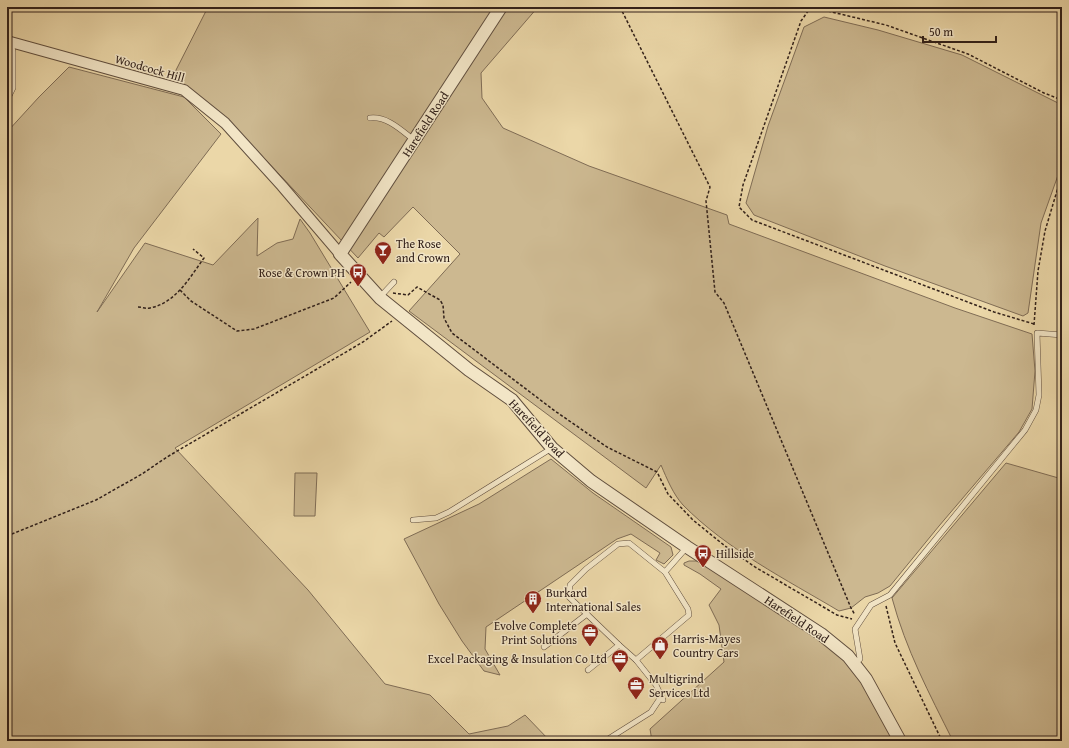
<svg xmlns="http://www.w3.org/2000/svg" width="1069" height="748" font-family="'Gentium Book Plus',serif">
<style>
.green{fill:#ccb890;stroke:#7f6c55}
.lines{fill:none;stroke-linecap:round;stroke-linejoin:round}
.service-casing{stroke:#604e3e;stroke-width:6}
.minor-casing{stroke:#604e3e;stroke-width:12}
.tertiary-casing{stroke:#604e3e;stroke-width:14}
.path{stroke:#32211a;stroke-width:1.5;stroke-dasharray:3 2;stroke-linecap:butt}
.service{stroke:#f2e5c6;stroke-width:5}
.minor{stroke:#f2e5c6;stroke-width:10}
.tertiary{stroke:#f2e5c6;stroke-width:12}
.labels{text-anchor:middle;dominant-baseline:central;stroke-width:3;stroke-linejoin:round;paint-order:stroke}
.street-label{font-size:12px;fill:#32211a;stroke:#f2e5c6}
.poi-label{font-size:12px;fill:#32211a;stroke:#f2e5c6;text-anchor:start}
</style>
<rect width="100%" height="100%" fill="#ebd7a8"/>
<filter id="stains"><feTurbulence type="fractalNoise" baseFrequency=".005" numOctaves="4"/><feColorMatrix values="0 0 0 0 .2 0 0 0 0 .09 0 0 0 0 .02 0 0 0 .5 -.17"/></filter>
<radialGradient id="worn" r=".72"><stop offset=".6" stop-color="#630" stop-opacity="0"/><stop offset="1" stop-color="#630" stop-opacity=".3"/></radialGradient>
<g class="green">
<path d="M208,7h330l-57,66 1,25 21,30 86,38 138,49 2,9 226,84 77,26 3,37 -3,38 -13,23 -80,94 -49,60 -12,7 -13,4 -14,11 -12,3c-52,-31 -113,-62 -156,-106 -10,-11 -16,-26 -22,-40l-15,23 -237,-177 51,-57 -47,-47 -29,30 -5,-4 -21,25 -127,-135 -58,-47z"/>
<path d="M824,17l54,13 84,25 100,50v59l-21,59 -13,90 -5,3 -138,-50 -131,-51 -8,-12 22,-77 36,-99z"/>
<path d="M69,67l115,30 37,37 -87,114 -37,64 48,-69 68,22 45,-47 -1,38 20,-13 16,-4 7,-20 10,14 60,99 -195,116 133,142 77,94 45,11 39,39 39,-8 17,-11 25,26h-543v-609l32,-35z"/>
<path d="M551,459l42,34 78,54 2,8 -9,9 -8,-4 4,-7 -29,-19 -14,5 -131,88 -1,22 15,26 -16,-4 -22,-30 -23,-37 -35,-65 75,-35z"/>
<path d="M1006,463l56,16v260l-2,2h-107c-24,-48 -47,-91 -61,-143z"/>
<path d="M295,473h22l-2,43h-21z"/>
<path d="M689,561h9l127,82 20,17 14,18 35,63h-242l-2,-12 74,-67 -5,-37 -10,-20 12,-16 -21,-15 -16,-9v-2z"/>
</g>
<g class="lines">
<g class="service-casing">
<g id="service">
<path d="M7,100l6,-12v-36l-2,-10"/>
<path d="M370,118c17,-2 31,12 44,22"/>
<path d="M380,297l14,-15"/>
<path d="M413,520l23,-2 13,-6 103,-64"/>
<path d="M544,647l43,-33"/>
<path d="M636,660l53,-45 -1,-6 -23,-37"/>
<path d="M854,664l6,-5 -5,-30 16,-24 19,-10 135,-165 11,-20 3,-15 -2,-62 25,2"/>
<path d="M588,670l31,-25"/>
<path d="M663,700l-7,-15 -20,-25 -17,-15 -50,-48 1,-12 16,-16 32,-25 11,-1 36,29 22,-25"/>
<path d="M605,741l46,-29 10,-15"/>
</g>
</g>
<g class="minor-casing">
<path id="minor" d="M7,41l177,49 41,33 57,63 58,68"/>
</g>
<g class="tertiary-casing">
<path id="tertiary" d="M501,7l-161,247 40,44 89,72 43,30 40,48 39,33 96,66 134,87 27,22 18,23 34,62"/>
</g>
<g class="path">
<path d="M620,7l90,180 -4,14 9,91 9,11 127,305 4,7"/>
<path d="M180,290l11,11 46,30 17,-2 80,-31 17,-16"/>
<path d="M393,293l15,2 9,-8 23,13 3,5 1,13 8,15 103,78 52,36 50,25 11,22 25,26 32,26 30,21 82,48 15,4"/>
<path d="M138,307c4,0 8,2 12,1 26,-5 40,-31 54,-50l-11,-9"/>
<path d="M1034,324l-40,-12 -242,-92 -13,-13 4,-22 58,-164 10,-14 75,18 82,29 76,39 18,7"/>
<path d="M1034,325l4,-54 7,-40 17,-57"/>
<path d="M7,536l89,-36 46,-26 25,-17 196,-115 29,-21"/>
<path d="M886,606l9,37 47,98"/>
</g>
<use href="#service" class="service"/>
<use href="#minor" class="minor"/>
<use href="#tertiary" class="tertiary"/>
</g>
<defs>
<g id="bar-pin" transform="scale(0.9)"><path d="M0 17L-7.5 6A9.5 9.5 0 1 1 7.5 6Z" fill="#8f2418" stroke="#f2e5c6"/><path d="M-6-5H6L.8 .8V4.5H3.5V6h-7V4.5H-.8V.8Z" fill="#fff"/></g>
<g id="bus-pin" transform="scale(0.9)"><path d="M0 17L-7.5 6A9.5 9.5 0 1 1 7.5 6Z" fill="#8f2418" stroke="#f2e5c6"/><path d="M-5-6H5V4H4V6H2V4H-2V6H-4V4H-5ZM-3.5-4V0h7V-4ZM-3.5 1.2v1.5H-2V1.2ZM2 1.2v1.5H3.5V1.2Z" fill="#fff"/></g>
<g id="building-pin" transform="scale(0.9)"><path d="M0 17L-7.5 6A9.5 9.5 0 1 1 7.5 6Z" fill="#8f2418" stroke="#f2e5c6"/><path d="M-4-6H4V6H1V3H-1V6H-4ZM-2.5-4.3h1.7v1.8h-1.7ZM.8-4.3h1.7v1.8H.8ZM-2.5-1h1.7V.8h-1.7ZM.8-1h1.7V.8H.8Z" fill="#fff"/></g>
<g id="office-pin" transform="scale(0.9)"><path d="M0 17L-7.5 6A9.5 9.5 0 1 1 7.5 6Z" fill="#8f2418" stroke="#f2e5c6"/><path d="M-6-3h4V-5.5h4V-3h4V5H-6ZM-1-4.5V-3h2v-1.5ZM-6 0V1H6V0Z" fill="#fff"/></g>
<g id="shop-pin" transform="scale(0.9)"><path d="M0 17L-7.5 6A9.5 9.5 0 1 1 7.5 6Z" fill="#8f2418" stroke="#f2e5c6"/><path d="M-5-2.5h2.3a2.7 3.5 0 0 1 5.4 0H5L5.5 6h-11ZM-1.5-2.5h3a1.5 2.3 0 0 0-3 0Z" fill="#fff"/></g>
</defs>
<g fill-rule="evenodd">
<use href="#bar-pin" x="383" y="250"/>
<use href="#bus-pin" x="358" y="272"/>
<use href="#bus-pin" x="703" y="553"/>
<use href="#building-pin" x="533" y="599"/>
<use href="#office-pin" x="590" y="632"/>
<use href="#shop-pin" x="660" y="645"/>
<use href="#office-pin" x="620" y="658"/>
<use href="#office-pin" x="636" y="685"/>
</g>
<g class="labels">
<g class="street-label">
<text transform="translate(150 68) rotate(16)">Woodcock Hill</text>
<text transform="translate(425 124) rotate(-57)">Harefield Road</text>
<text transform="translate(537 428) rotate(47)">Harefield Road</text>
<text transform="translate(797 619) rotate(34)">Harefield Road</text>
</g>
<g class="poi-label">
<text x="396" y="243">The Rose<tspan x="396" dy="14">and Crown</tspan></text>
<text x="345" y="272" text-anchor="end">Rose &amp; Crown PH</text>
<text x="716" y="553">Hillside</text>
<text x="546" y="592">Burkard<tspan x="546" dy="14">International Sales</tspan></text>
<text x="577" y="625" text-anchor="end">Evolve Complete<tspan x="577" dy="14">Print Solutions</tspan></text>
<text x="673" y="638">Harris-Mayes<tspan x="673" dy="14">Country Cars</tspan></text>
<text x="607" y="658" text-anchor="end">Excel Packaging &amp; Insulation Co Ltd</text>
<text x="649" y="678">Multigrind<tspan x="649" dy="14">Services Ltd</tspan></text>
</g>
</g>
<rect width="1069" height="748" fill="none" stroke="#ebd7a8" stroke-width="24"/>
<rect x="8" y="8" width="1053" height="732" fill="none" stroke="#32211a" stroke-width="2"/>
<rect x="12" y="12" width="1045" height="724" fill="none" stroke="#32211a"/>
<path d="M923 36v6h73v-6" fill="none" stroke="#32211a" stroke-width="2"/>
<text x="929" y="36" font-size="12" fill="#32211a" stroke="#f2e5c6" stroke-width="3" paint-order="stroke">50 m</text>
<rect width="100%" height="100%" filter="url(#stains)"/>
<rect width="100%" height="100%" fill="url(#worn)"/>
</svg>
